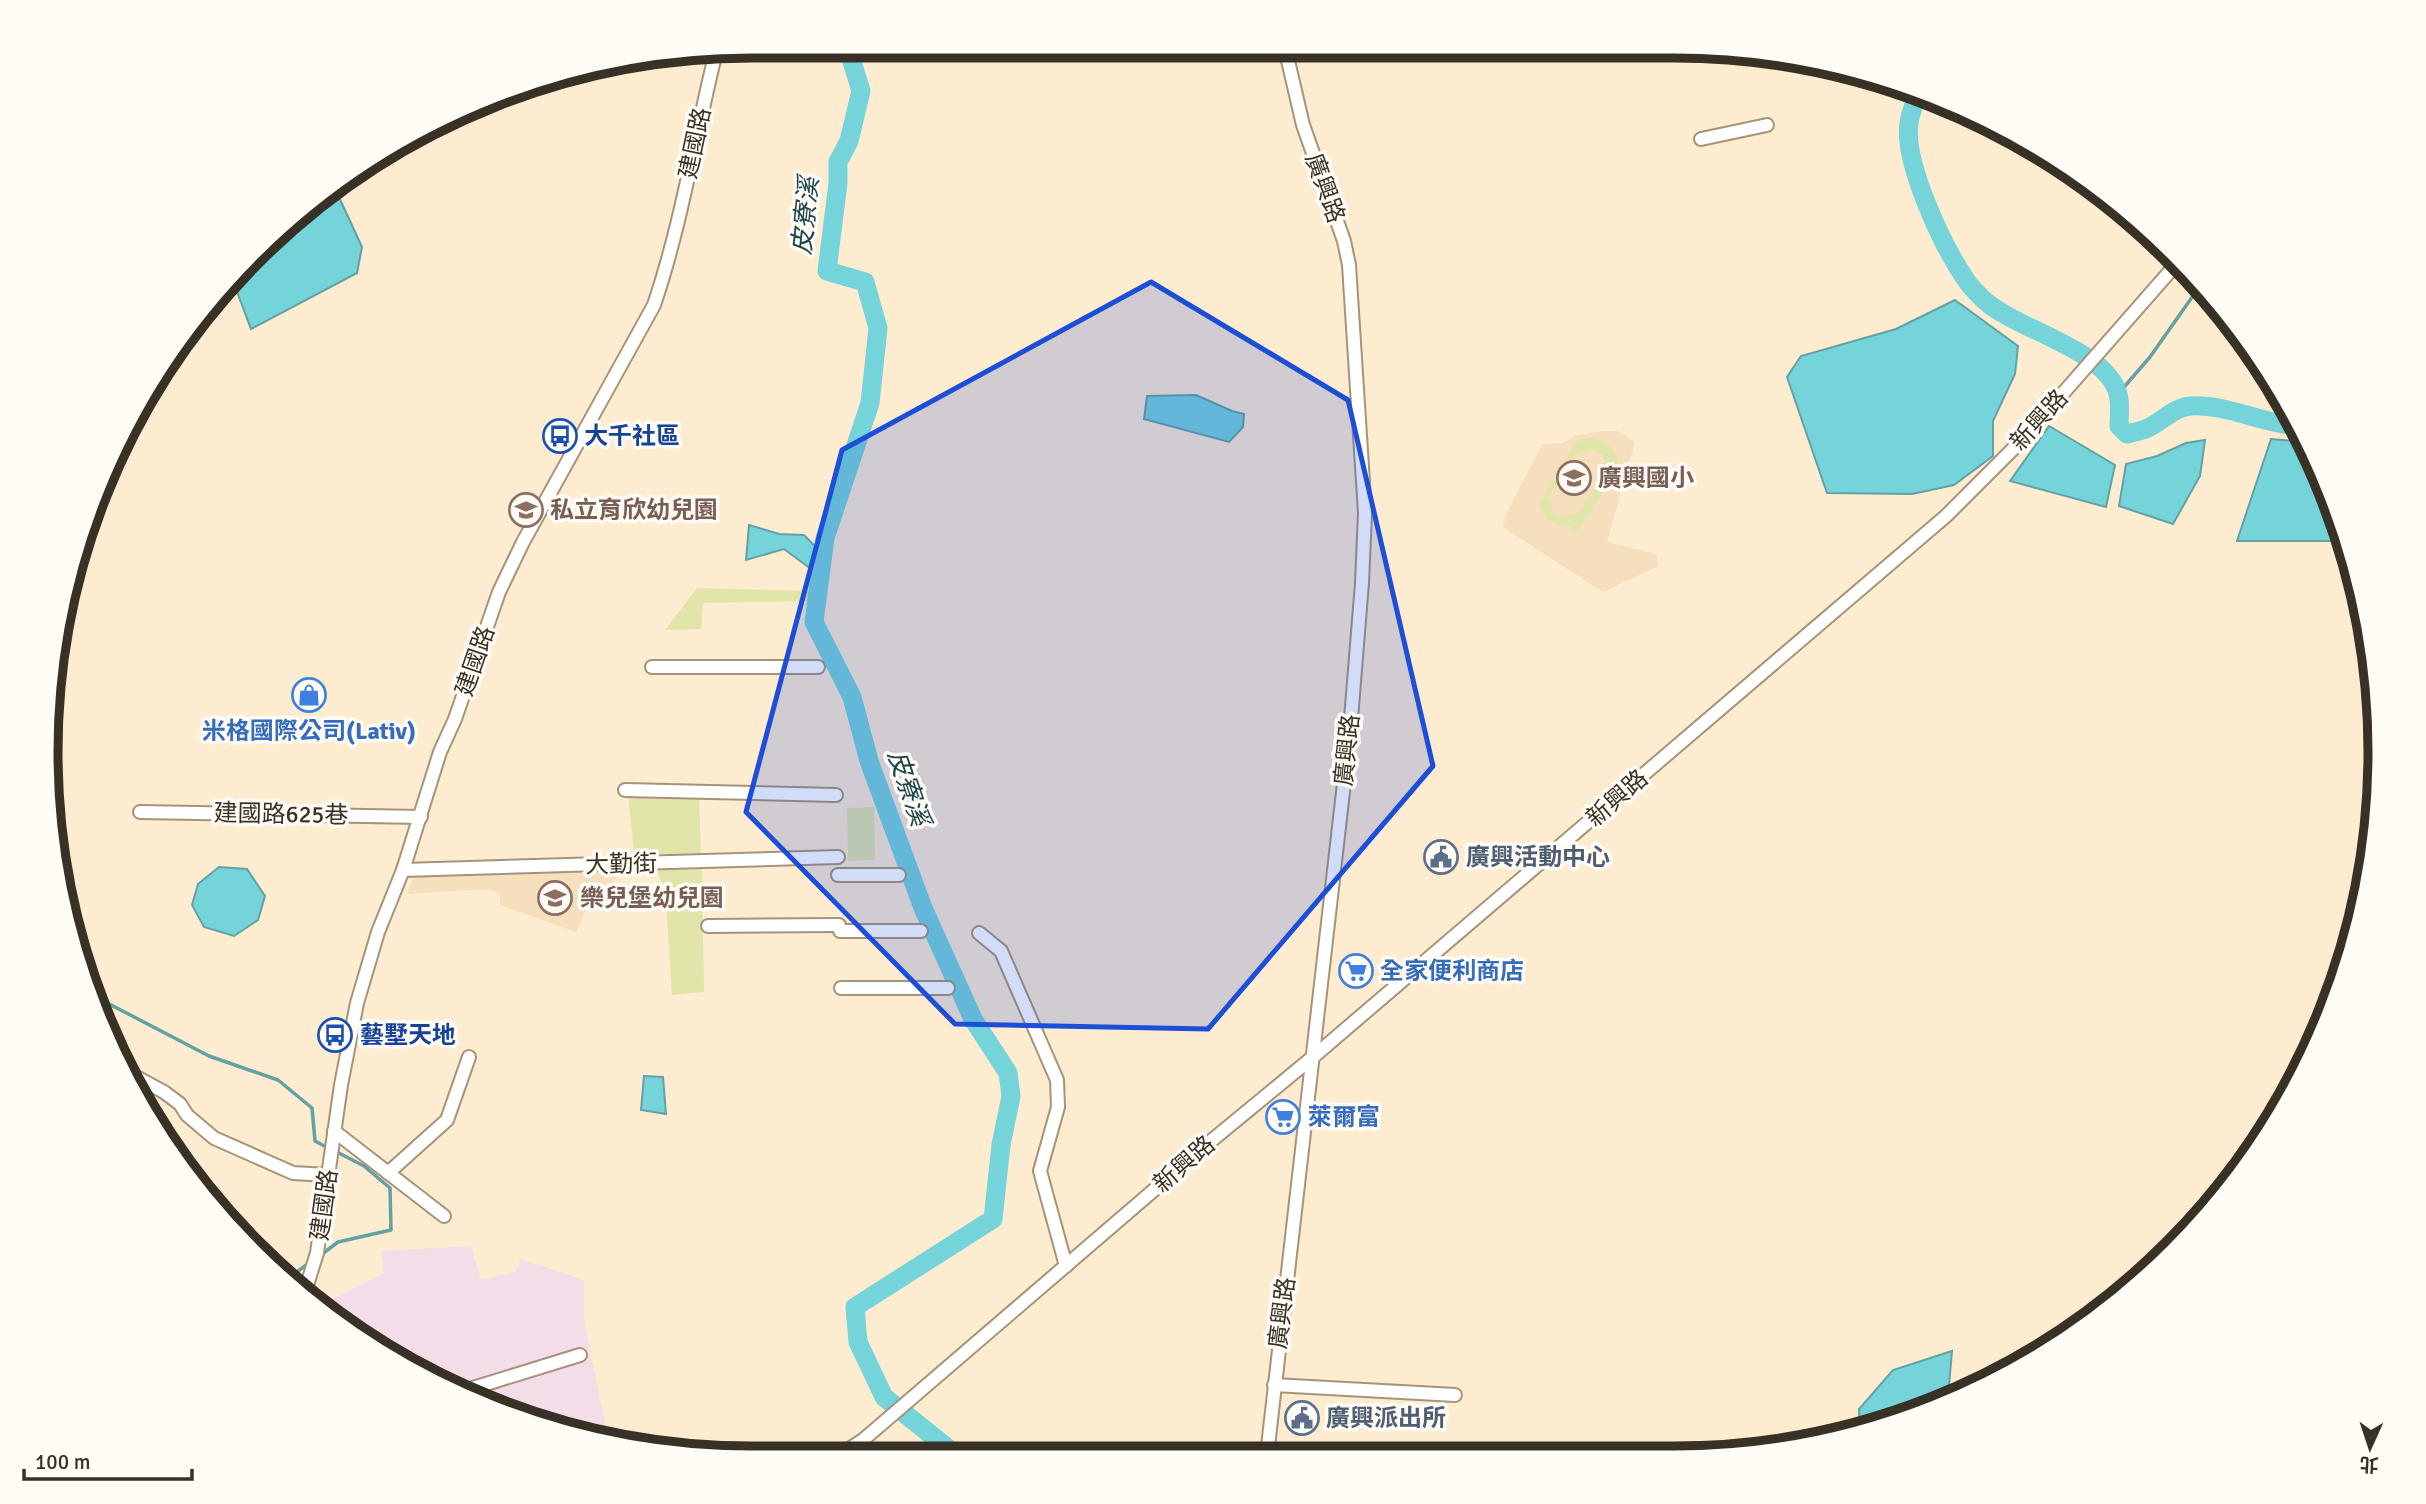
<svg xmlns="http://www.w3.org/2000/svg" width="2426" height="1504" font-family="Signika,'Noto Sans TC',sans-serif">
<style>
.industrial{fill:#f4dde9}
.built{fill:#f5dfbc}
.green{fill:#e1e5aa;fill-rule:evenodd}
.water{fill:#75d3da;stroke:#63a2a4;stroke-width:2}
.lines{fill:none;stroke-linecap:round;stroke-linejoin:round}
.stream{stroke:#63a2a4;stroke-width:3.5}
.river{stroke:#75d3da;stroke-width:19}
.minor-casing{stroke:#a5947a;stroke-width:16}
.minor{stroke:#fff;stroke-width:12}
.marked{fill:#1d4ed8;fill-opacity:0.2;stroke:#1d4ed8;stroke-width:5;stroke-linejoin:round}
.labels{text-anchor:middle;dominant-baseline:central;stroke-width:7;stroke-linejoin:round;paint-order:stroke}
.street-label{font-size:24px;fill:#383126;stroke:#fffbf5}
.transit-label{font-size:24px;font-weight:bold;fill:#164399;stroke:#fffbf5;text-anchor:start}
.education-label{font-size:24px;font-weight:bold;fill:#785e54;stroke:#fffbf5;text-anchor:start}
.shop-label{font-size:24px;font-weight:bold;fill:#366cbe;stroke:#fffbf5;text-anchor:start}
.service-label{font-size:24px;font-weight:bold;fill:#4e5e75;stroke:#fffbf5;text-anchor:start}
.water-label{font-size:26px;font-style:italic;fill:#1a464a;stroke:#fffbf5}
.rim{fill:none;stroke:#383126;stroke-width:9}
</style>
<rect width="100%" height="100%" fill="#feecd0"/>
<path class="industrial" d="M471,1246l10,34 34,-8 6,-13 63,21v41l22,105 -1,12 -123,-33 -160,-92 -7,-6 69,-34 -3,-22z"/>
<g class="built">
<path d="M1602,431h15l18,11 -28,100 49,12 3,12 -56,26 -100,-65 4,-15 35,-68 21,-1 11,-7z"/>
<path d="M617,871l-9,40 -19,-8 -13,29 -76,-27v-11l-13,-5 -80,5 8,-20z"/>
</g>
<g class="green">
<path d="M1590,438c18,1 28,13 29,30l-43,65 -6,-3 2,-4c-16,0 -27,-4 -33,-21l38,-64zM1591,449l12,6c9,20 -16,44 -27,60l-18,1 -5,-5 -5,-14 28,-43z"/>
<path d="M697,588l112,3 -1,10 -105,2 -2,26 -36,1z"/>
<path d="M628,795l71,1 2,58h-67z"/>
<path d="M874,807l1,53 -27,1 -1,-53z"/>
<path d="M702,869l2,123 -32,3 -7,-107 -9,-18z"/>
</g>
<g class="water">
<path d="M333,184l29,63 -5,26 -106,56 -18,-48 89,-90z"/>
<path d="M1955,300l63,46 -3,28 -22,47v35l-39,29 -42,9 -85,-1 -40,-116 14,-21 95,-27z"/>
<path d="M1196,395l36,16 12,3 -1,13 -14,15 -85,-23 3,-23z"/>
<path d="M2049,426l66,39 -9,42 -96,-26z"/>
<path d="M2271,439l34,3 38,83 4,16h-110z"/>
<path d="M2205,440l-5,36 -27,48 -54,-18 7,-42 31,-8 29,-13z"/>
<path d="M749,525l30,9 25,1 12,12 -5,22 -27,-20 -38,11z"/>
<path d="M219,867l28,2 18,27 -7,24 -24,16 -30,-9 -12,-22 6,-21z"/>
<path d="M644,1076l19,1 3,37 -25,-4z"/>
<path d="M1952,1351l-4,46 -88,36 -1,-24 34,-39z"/>
</g>
<g class="lines">
<g class="stream">
<path d="M2118,394l32,-37 52,-74"/>
<path d="M90,994l119,62 69,24 34,28 3,33 13,7"/>
<path d="M321,1255l17,-13 53,-12 -1,-42 -26,-22 -29,-15"/>
<path d="M288,1283l6,-9 15,-11"/>
</g>
<g class="river">
<path d="M849,52l12,39 -12,50 -11,21v21l-11,88 38,11 13,46 -8,75 -45,135 -11,84 38,75 17,64 54,147 50,111 35,54 3,23 -10,49 -8,74 -138,88 3,35 26,55 71,57"/>
<path d="M1917,92c-1,11 -7,20 -8,31 -6,39 33,121 55,154 5,9 14,17 21,24 33,29 122,49 133,93 3,9 1,22 1,32l8,8c7,-2 15,-3 21,-6 15,-7 26,-21 43,-22 36,-2 72,18 107,20"/>
</g>
<g class="minor-casing">
<g id="minor">
<path d="M1701,139l66,-14"/>
<path d="M652,667h166"/>
<path d="M625,790l211,5"/>
<path d="M140,812l281,5"/>
<path d="M403,870l435,-13"/>
<path d="M838,875h61"/>
<path d="M708,926l131,-1"/>
<path d="M840,931h81"/>
<path d="M979,933l22,18 56,129 1,27 -18,64 26,95"/>
<path d="M841,988h107"/>
<path d="M129,1073l35,19 16,12 7,11 27,23 79,35 35,2"/>
<path d="M334,1131l110,85"/>
<path d="M388,1173l59,-53 22,-63"/>
<path d="M302,1295l5,-10 10,-32 24,-168 16,-82 21,-71 25,-62 37,-118 15,-33 44,-127 24,-50 131,-237c28,-83 41,-169 62,-253"/>
<path d="M1274,1385l181,10"/>
<path d="M460,1392l120,-37"/>
<path d="M843,1453l20,-13 348,-299 102,-84 633,-541 76,-76 157,-179"/>
<path d="M1267,1455l83,-724 12,-148 3,-70 -16,-248 -5,-24 -41,-116 -17,-73"/>
</g>
</g>
<use href="#minor" class="minor"/>
</g>
<path class="marked" d="M1151,282l197,118 85,366 -225,263 -253,-5 -209,-212 96,-362z"/>
<defs>
<g id="bus-ring" transform="scale(1.75)"><circle r="9.5" fill="#fffbf5" stroke="#1a4fb4" stroke-width="1.5"/><path d="M-5-6H5V4H4V6H2V4H-2V6H-4V4H-5ZM-3.5-4V0h7V-4ZM-3.5 1.2v1.5H-2V1.2ZM2 1.2v1.5H3.5V1.2Z" fill="#1a4fb4"/></g>
<g id="school-ring" transform="scale(1.75)"><circle r="9.5" fill="#fffbf5" stroke="#8d6e63" stroke-width="1.5"/><path d="M0-5L7-2L0 1L-7-2ZM-4 1L0 2.5L4 1V4Q0 6-4 4Z" fill="#8d6e63"/></g>
<g id="shop-ring" transform="scale(1.75)"><circle r="9.5" fill="#fffbf5" stroke="#3f7fe0" stroke-width="1.5"/><path d="M-5-2.5h2.3a2.7 3.5 0 0 1 5.4 0H5L5.5 6h-11ZM-1.5-2.5h3a1.5 2.3 0 0 0-3 0Z" fill="#3f7fe0"/></g>
<g id="civic-ring" transform="scale(1.75)"><circle r="9.5" fill="#fffbf5" stroke="#5c6f8a" stroke-width="1.5"/><path d="M-.6-6.5H3V-4.5H.6V-3L4-1V1h2V6H-6V1h2V-1L-.6-3ZM-1.2 2.5V6h2.4V2.5Z" fill="#5c6f8a"/></g>
<g id="supermarket-ring" transform="scale(1.75)"><circle r="9.5" fill="#fffbf5" stroke="#3f7fe0" stroke-width="1.5"/><path d="M-6-5.5h2.5l.6 2H6L4.5 2H-2.5L-4.4-4H-6ZM-1.5 3.2a1.3 1.3 0 1 0 .1 0ZM3 3.2a1.3 1.3 0 1 0 .1 0Z" fill="#3f7fe0"/></g>
</defs>
<g fill-rule="evenodd">
<use href="#bus-ring" x="560" y="436"/>
<use href="#school-ring" x="1574" y="478"/>
<use href="#school-ring" x="526" y="510"/>
<use href="#shop-ring" x="309" y="695"/>
<use href="#civic-ring" x="1441" y="857"/>
<use href="#school-ring" x="555" y="898"/>
<use href="#supermarket-ring" x="1356" y="971"/>
<use href="#bus-ring" x="335" y="1035"/>
<use href="#supermarket-ring" x="1283" y="1117"/>
<use href="#civic-ring" x="1302" y="1418"/>
</g>
<g class="labels">
<g class="street-label">
<text transform="translate(695 143) rotate(-78)">建國路</text>
<text transform="translate(1325 188) rotate(70)">廣興路</text>
<text transform="translate(2039 420) rotate(-48)">新興路</text>
<text transform="translate(475 661) rotate(-71)">建國路</text>
<text transform="translate(1347 750) rotate(-84)">廣興路</text>
<text transform="translate(1617 798) rotate(-41)">新興路</text>
<text transform="translate(281 814) rotate(1)">建國路625巷</text>
<text transform="translate(621 864) rotate(-1)">大勤街</text>
<text transform="translate(1184 1164) rotate(-41)">新興路</text>
<text transform="translate(324 1205) rotate(-82)">建國路</text>
<text transform="translate(1282 1313) rotate(-83)">廣興路</text>
</g>
<g class="transit-label">
<text x="584" y="436">大千社區</text>
<text x="360" y="1035">藝墅天地</text>
</g>
<g class="education-label">
<text x="1598" y="478">廣興國小</text>
<text x="550" y="510">私立育欣幼兒園</text>
<text x="580" y="898">樂兒堡幼兒園</text>
</g>
<g class="shop-label">
<text x="309" y="731" text-anchor="middle">米格國際公司(Lativ)</text>
<text x="1380" y="971">全家便利商店</text>
<text x="1308" y="1117">萊爾富</text>
</g>
<g class="service-label">
<text x="1466" y="857">廣興活動中心</text>
<text x="1326" y="1418">廣興派出所</text>
</g>
<g class="water-label">
<text transform="translate(806 216) rotate(-84)">皮寮溪</text>
<text transform="translate(908 788) rotate(71)">皮寮溪</text>
</g>
</g>
<path d="M0 0H2426V1504H0ZM752 58H1674A694 694 0 0 1 2368 752V752A694 694 0 0 1 1674 1446H752A694 694 0 0 1 58 752V752A694 694 0 0 1 752 58Z" fill="#fffbf5" fill-rule="evenodd"/>
<path class="rim" d="M752 58H1674A694 694 0 0 1 2368 752V752A694 694 0 0 1 1674 1446H752A694 694 0 0 1 58 752V752A694 694 0 0 1 752 58Z"/>
<g transform="translate(2370 1448) rotate(183)" stroke="#fffbf5" stroke-width="5" paint-order="stroke">
<path d="M0-5L12 26L0 18L-12 26Z" fill="#383126"/>
<text y="-10" font-size="19" font-weight="bold" text-anchor="middle" fill="#383126">北</text>
</g>
<path d="M24 1469v10h168v-10" fill="none" stroke="#383126" stroke-width="3.5"/>
<text x="35" y="1469" font-size="21" fill="#383126" stroke="#fffbf5" stroke-width="5" paint-order="stroke">100 m</text>
</svg>
